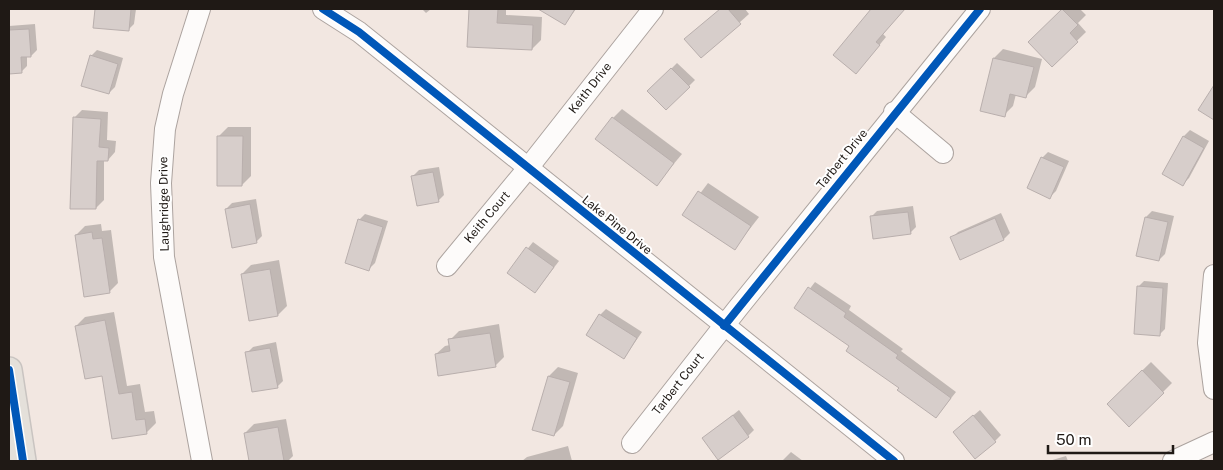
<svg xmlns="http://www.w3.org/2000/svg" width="1223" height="470" font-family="'Public Sans',sans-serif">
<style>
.shadow{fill:#0003}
.building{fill:#d7cecb;stroke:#b9afad}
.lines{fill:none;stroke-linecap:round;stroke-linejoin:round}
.minor-casing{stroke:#aca39f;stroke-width:22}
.major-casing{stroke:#c9c4c1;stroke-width:28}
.minor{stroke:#fdfbfa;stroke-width:20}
.major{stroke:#e4e0da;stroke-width:25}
.cycleway-casing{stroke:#fff;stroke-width:11}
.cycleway{stroke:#0057b8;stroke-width:8}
.labels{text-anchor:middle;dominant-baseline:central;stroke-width:4;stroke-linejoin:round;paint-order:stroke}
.street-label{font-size:12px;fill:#1f1915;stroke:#fff}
</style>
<rect width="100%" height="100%" fill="#f2e7e1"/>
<g class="shadow">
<path d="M96,9h40l-2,15 -6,6 -34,-3z"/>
<path d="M422,9h9l-5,4z"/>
<path d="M470,9h36v6l36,2 -1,23 -9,9 -64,-4z"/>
<path d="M545,9h31l-11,15 -21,-13z"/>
<path d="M721,9h24l4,5 -48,43 -6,-26z"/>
<path d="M868,9h36l-21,25 3,3 -23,28 8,-54z"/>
<path d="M1064,9h16l6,6 -8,8 8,9 -34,33 -22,-23z"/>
<path d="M35,24l2,26 -6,6h-4v10l-6,6 -11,1 -1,-47z"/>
<path d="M1003,49l39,10 -7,28 -9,9 -10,-2 -3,12 -9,9 -22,-5 12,-52z"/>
<path d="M97,50l26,8 -8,29 -6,6 -18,-37z"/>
<path d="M677,63l18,17 -29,29 -17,-18z"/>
<path d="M622,109l60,45 -25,30 -44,-66z"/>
<path d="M82,110l26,2 -1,28 9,1 -1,11 -7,8h-4v40l-8,8 -22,-90z"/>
<path d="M228,127h23v49l-9,9 -23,-49z"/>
<path d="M1190,130l19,11 -20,37 -6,6 -20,-11 21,-37z"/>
<path d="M1048,152l21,9 -13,30 -6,6 -8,-39z"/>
<path d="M439,167l5,28 -6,6 -25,-25 6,-6z"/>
<path d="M708,183l51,34 -25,32 -50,-34z"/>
<path d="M256,199l6,37 -6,6 -30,-33 6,-6z"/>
<path d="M913,206l3,21 -6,6 -39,-16 6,-6z"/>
<path d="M1152,211l22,5 -9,38 -6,6 -13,-43z"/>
<path d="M1001,213l9,20 -6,6 -52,-1 6,-6z"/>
<path d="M365,214l23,7 -13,42 -6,6 -10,-49z"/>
<path d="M101,224l1,7 9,-1 7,53 -9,9 -33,-57 9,-9z"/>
<path d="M533,242l26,19 -19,25 -31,-14z"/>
<path d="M279,260l8,46 -9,9 -28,5 -8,-46 9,-9z"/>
<path d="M1144,281l24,2 -3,46 -6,6 -21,-48z"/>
<path d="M815,282l36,24 -2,4 54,39 -2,2 55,41 -15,19 -40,-23 -50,-43 -56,-37z"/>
<path d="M606,309l36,23 -18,26 -24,-43z"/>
<path d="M114,312l13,74 13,-2 5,28 9,-1 2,12 -9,9 -34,6 -10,-63 -27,-49 9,-9z"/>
<path d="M499,324l5,33 -9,9 -59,-12 9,-8 5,-1v-5l9,-9z"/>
<path d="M276,342l7,39 -6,6 -30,-34 6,-6z"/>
<path d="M1151,362l21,21 -43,43 -21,-22z"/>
<path d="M558,367l20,6 -15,53 -9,9 -21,-6 16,-53z"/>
<path d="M739,410l15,20 -6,6 -44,2z"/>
<path d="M980,410l21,25 -6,6 -35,-14z"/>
<path d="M286,419l7,37 -5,5h-38l-5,-28 9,-9z"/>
<path d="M568,446l4,15h-50l5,-4z"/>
<path d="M791,452l12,9h-21z"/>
<path d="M1066,456l2,5h-19z"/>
</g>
<g class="building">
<path d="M95,9h36l-2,22 -36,-3z"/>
<path d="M469,9h29l-1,14 36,2 -1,25 -65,-3z"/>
<path d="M538,9h37l-10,16z"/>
<path d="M720,9h8l13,15 -40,34 -17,-19z"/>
<path d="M871,9h34l-29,33 4,3 -24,29 -23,-19z"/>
<path d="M1062,9l16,16 -8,8 8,9 -26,25 -24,-25z"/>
<path d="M29,29l2,28h-10l1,16 -13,1v-44z"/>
<path d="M90,55l28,9 -9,30 -28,-8z"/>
<path d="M993,58l41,9 -8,31 -16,-4 -5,23 -25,-6z"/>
<path d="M671,68l19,19 -24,23 -19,-19z"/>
<path d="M1214,85v35l-16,-10z"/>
<path d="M73,117l28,2 -2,28 10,1 -1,13h-11l-1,48h-26z"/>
<path d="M612,117l62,46 -17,23 -62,-47z"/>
<path d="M217,136h26l-1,50h-25z"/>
<path d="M1183,136l21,12 -21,38 -21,-12z"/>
<path d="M1041,157l23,10 -14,32 -23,-11z"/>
<path d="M433,172l6,30 -22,4 -6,-30z"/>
<path d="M698,191l53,35 -16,24 -53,-35z"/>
<path d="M250,204l7,39 -25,5 -7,-39z"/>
<path d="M908,212l3,22 -38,5 -3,-23z"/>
<path d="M1145,217l23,5 -9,39 -23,-5z"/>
<path d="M995,218l9,22 -44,20 -10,-23z"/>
<path d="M358,219l25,8 -14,44 -24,-8z"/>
<path d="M92,232l1,7 9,-1 8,55 -26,4 -9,-62z"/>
<path d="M526,247l28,20 -19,26 -28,-20z"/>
<path d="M270,269l8,47 -29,5 -8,-47z"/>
<path d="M1137,286l26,2 -3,48 -26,-2z"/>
<path d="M808,287l38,26 -2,4 54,38 -2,3 55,40 -15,20 -39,-28 2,-2 -53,-37 3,-5 -55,-38z"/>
<path d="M599,314l38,24 -13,21 -38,-24z"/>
<path d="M105,320l14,74 13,-2 4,28 9,-1 2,15 -35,5 -10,-63 -17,3 -10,-53z"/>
<path d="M490,333l6,34 -58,9 -3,-22 15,-3 -2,-12z"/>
<path d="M270,348l8,40 -26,4 -7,-40z"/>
<path d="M1142,370l22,23 -35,34 -22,-23z"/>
<path d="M548,376l22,6 -16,54 -22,-6z"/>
<path d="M733,415l16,22 -31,23 -16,-22z"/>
<path d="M973,415l23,27 -21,17 -22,-27z"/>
<path d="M278,427l6,34h-35l-5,-28z"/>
</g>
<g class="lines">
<g class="minor-casing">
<g id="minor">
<path d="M200,9l-27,85 -8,35 -4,54 3,74 38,204"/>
<path d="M323,9l36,23 535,429"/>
<path d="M894,112l49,41"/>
<path d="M447,266l81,-98 125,-159"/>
<path d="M1214,275l-6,68 6,46"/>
<path d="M632,443l106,-135 242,-299"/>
<path d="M1173,461l41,-19"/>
</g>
</g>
<g class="major-casing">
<path id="major" d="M9,370l14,91"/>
</g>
<use href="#minor" class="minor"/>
<use href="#major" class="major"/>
<g class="cycleway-casing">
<g id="cycleway">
<path d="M323,9l36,23 535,429"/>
<path d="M724,326l256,-317"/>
<path d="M9,370l14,91"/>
</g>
</g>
<use href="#cycleway" class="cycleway"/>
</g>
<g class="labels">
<g class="street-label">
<text transform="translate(590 88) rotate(-52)">Keith Drive</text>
<text transform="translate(842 159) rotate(-51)">Tarbert Drive</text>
<text transform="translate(164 204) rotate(-91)">Laughridge Drive</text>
<text transform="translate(487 217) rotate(-50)">Keith Court</text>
<text transform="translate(617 225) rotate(39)">Lake Pine Drive</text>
<text transform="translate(678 384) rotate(-52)">Tarbert Court</text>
</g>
</g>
<rect width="1223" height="470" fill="none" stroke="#1f1915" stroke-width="20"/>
<path d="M1048 445v8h125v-8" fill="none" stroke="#1f1915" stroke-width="2.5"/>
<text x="1056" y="445" font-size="15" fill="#1f1915" stroke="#ffffff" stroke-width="4" paint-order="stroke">50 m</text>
</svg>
